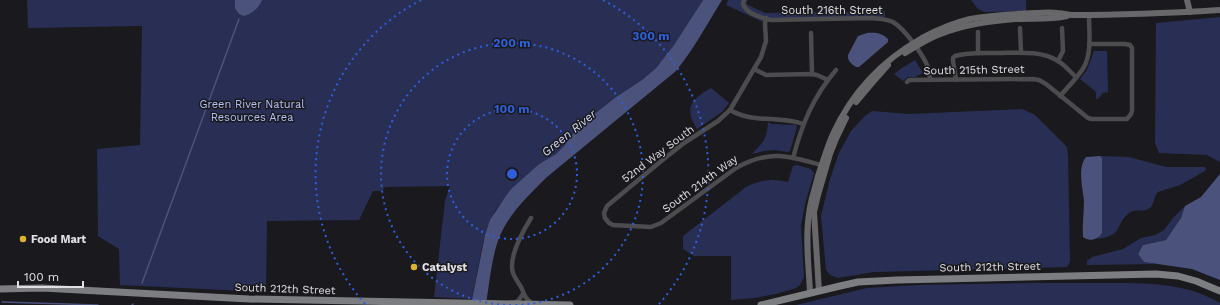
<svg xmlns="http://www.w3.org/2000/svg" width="1220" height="305" font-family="'Work Sans',sans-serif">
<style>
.green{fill:#292f54}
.water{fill:#4b527b}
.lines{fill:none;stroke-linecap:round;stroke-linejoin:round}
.stream{stroke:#4b527b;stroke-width:1.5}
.street{stroke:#4c4c4e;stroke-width:4.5}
.secondary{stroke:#68686b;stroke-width:6}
.primary{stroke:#7d7e82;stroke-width:7}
.ring{fill:none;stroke:#305dd9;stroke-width:2;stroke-dasharray:2 4}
.poi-dot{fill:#deb133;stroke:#1a1a1e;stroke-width:1.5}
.labels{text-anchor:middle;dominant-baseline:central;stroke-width:3;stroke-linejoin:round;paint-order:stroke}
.street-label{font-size:11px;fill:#e0e0e3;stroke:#1a1a1e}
.park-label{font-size:11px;fill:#b4c0f6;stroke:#1a1a1e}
.poi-label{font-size:11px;font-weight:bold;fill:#e0e0e3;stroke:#1a1a1e;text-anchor:start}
.water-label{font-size:12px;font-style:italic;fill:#d4daf6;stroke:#1a1a1e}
.centre{fill:#305dd9;stroke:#1a1a1e;stroke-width:2}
.ring-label{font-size:12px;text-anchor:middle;font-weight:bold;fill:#305dd9;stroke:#1a1a1e;stroke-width:3;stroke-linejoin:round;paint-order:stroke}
</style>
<rect width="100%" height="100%" fill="#1a1a1e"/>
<g class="green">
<path d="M27,0h676l-29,45 -18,23 -14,12 -26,17 -37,29 -15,20 -8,8 -17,10 -28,25 -6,8 -10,14 -8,18 -4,13 -11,57 -38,-2 11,-96 5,-15 -65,1 -3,4h-9l-14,29 -92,1 -1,71 -146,-7 -1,-36 -21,-13 -1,-87 43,-4 2,-119 -114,2z"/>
<path d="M728,0h20l-2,4 19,9 120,-2v6l-119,2 -1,4 -39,-18z"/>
<path d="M971,0h55v11l-42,1 -6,-3z"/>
<path d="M1220,17v145l-13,-7 -48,-2 -4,-10 1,-120z"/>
<path d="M1094,51h13l1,41 -5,1 -5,6h-2v-6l-1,-2 -15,-12 7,-9z"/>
<path d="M915,60l8,13 -8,4h-7l-5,4 -9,-7 8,-6z"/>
<path d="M711,88l18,15 -7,9 -25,17c-14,-22 -5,-30 14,-41z"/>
<path d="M1022,109l13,6 32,32 1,10 2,105 -3,5 -193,5 -36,6 -8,-3 -4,-5 -5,-54 9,-37 9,-26 12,-22 14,-15 7,-5 37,3z"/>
<path d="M768,122l3,2 21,1 3,-1 2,3 -7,24 -2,1 -13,-2 -11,1 -12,3c11,-12 15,-14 16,-32z"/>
<path d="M1100,156l29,1 37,10h39l1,2 -1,2 -25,14 -22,7c-4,4 -4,12 -8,16 -6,5 -15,0 -21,5 -15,12 -5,23 -32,26l5,-6v-75z"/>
<path d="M797,165l14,4 3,4 -9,31 -4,22 3,51 -4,8 -4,3 -20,6 -22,4 -23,2v-44h-37l-11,-7v-13l63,-49c15,-7 26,-9 42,-5l5,-16z"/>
<path d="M1185,206l-4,12 -15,22 -23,5 -5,9 6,8 12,2 -69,1v-4l5,-4 31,-8 18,-11 14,-3 9,-5 9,-12z"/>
<path d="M1035,283c23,0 46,0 68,0 40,0 82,-1 117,20v2h-424l71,-17 52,-3z"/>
</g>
<g class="water">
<path d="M235,0h27c-4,9 -9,13 -18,16l-5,-2 -4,-6z"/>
<path d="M703,0h19c-15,24 -28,49 -46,71l-129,106c-18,18 -38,36 -48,61 -7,18 -10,47 -13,67h-15l14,-70 5,-15 15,-23 6,-8 28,-25 17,-10 8,-8 15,-20 37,-29 26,-17 14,-12 18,-23z"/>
<path d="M867,33c9,-1 15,0 21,6v3l-29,25h-3c-5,-3 -9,-7 -8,-12l10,-19z"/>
<path d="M1100,156l2,2v75c-4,7 -13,9 -19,4 -1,-12 1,-24 1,-36 -1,-13 -7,-33 2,-44z"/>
<path d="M1220,174v106l-28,-11 -48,-7 -6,-8 5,-9 23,-5 15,-22 4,-12 16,-9z"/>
</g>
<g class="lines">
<g class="stream">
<path d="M142,283l97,-264"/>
<path d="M2,302l96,3"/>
<path d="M132,305l1,-1"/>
</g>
<g class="street">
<path d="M744,0l-1,4c3,9 19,14 28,16l100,-2c8,1 15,1 22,4 12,7 30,33 35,45 1,4 2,9 2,13"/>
<path d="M766,18l-1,6 1,17 -5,16 -31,53 -12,11 -34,22 -24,19 -53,44 -3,7 1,5 4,5 4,2 38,2 10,-4 75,-55c33,-19 54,-12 88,-2"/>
<path d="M1020,28l1,24"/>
<path d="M978,32v21"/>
<path d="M811,33l1,41"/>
<path d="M1058,61l5,-10 -1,-23"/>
<path d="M754,69l12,6 46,-1 5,1 11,5"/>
<path d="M956,80l-3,-19v-3l2,-2c13,-4 28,-3 42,-3 20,0 43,-3 61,8 7,4 12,11 18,16"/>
<path d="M907,82l2,-2 124,-1 6,1 7,4 42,34 4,1h35l4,-5 1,-3v-63l-2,-3 -5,-1h-36"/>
<path d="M1060,96c8,-9 18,-19 24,-29 8,-15 5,-35 5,-52"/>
<path d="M730,110c24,14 48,5 73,14"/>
<path d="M793,158c9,-34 20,-61 43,-88"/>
<path d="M531,218c-8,13 -23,39 -18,55 2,5 5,9 8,14 4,8 3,11 12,17"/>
<path d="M513,303l5,-2 5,-7"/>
</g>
<g class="secondary">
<path d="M1187,0l3,12"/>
<path d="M905,53c8,-5 16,-10 24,-14 26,-13 58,-18 86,-20 18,-1 35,1 52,-3"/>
<path d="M856,102l16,-19 16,-18"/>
<path d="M819,291l-5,-79 4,-17 12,-41 6,-15 10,-21"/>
<path d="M810,293c-1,-25 -5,-54 -1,-79 1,-12 6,-25 9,-38 5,-14 9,-29 15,-42 19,-42 50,-74 89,-96 15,-8 31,-15 48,-19 22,-4 44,-5 66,-6 7,0 14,-1 21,0 5,0 10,2 15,2 49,0 99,-2 148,-5"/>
</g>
<g class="primary">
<path d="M0,289l42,-1 207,11 321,6"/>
<path d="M761,305l79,-19 18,-4 39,-2 259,-6 22,2 18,5 24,10"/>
</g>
</g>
<g class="ring">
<circle cx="512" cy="174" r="65"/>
<path d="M511 305A131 131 0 1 1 513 305"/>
<path d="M365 304A196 196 0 0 1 421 0M603 0A196 196 0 0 1 659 304"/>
</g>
<g class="poi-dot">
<circle cx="23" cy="239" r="4"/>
<circle cx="414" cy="267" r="4"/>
</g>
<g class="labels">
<g class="street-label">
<text x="832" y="10">South 216th Street</text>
<text transform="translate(974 70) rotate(-1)">South 215th Street</text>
<text transform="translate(658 154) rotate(-37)">52nd Way South</text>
<text transform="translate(700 184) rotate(-36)">South 214th Way</text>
<text transform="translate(990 267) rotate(-1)">South 212th Street</text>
<text transform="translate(285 289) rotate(2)">South 212th Street</text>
</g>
<g class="park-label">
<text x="252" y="104">Green River Natural<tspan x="252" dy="13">Resources Area</tspan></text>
</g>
<g class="poi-label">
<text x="31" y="239">Food Mart</text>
<text x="422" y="267">Catalyst</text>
</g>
<g class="water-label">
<text transform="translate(569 133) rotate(-39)">Green River</text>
</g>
</g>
<circle cx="512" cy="174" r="6" class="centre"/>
<g class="ring-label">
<text x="651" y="40">300 m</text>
<text x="512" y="47">200 m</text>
<text x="512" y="113">100 m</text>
</g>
<path d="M18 281v6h65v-6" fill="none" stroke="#e0e0e3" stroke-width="2"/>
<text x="24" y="281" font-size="12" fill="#e0e0e3" stroke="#1a1a1e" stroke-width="3" paint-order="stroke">100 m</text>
</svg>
